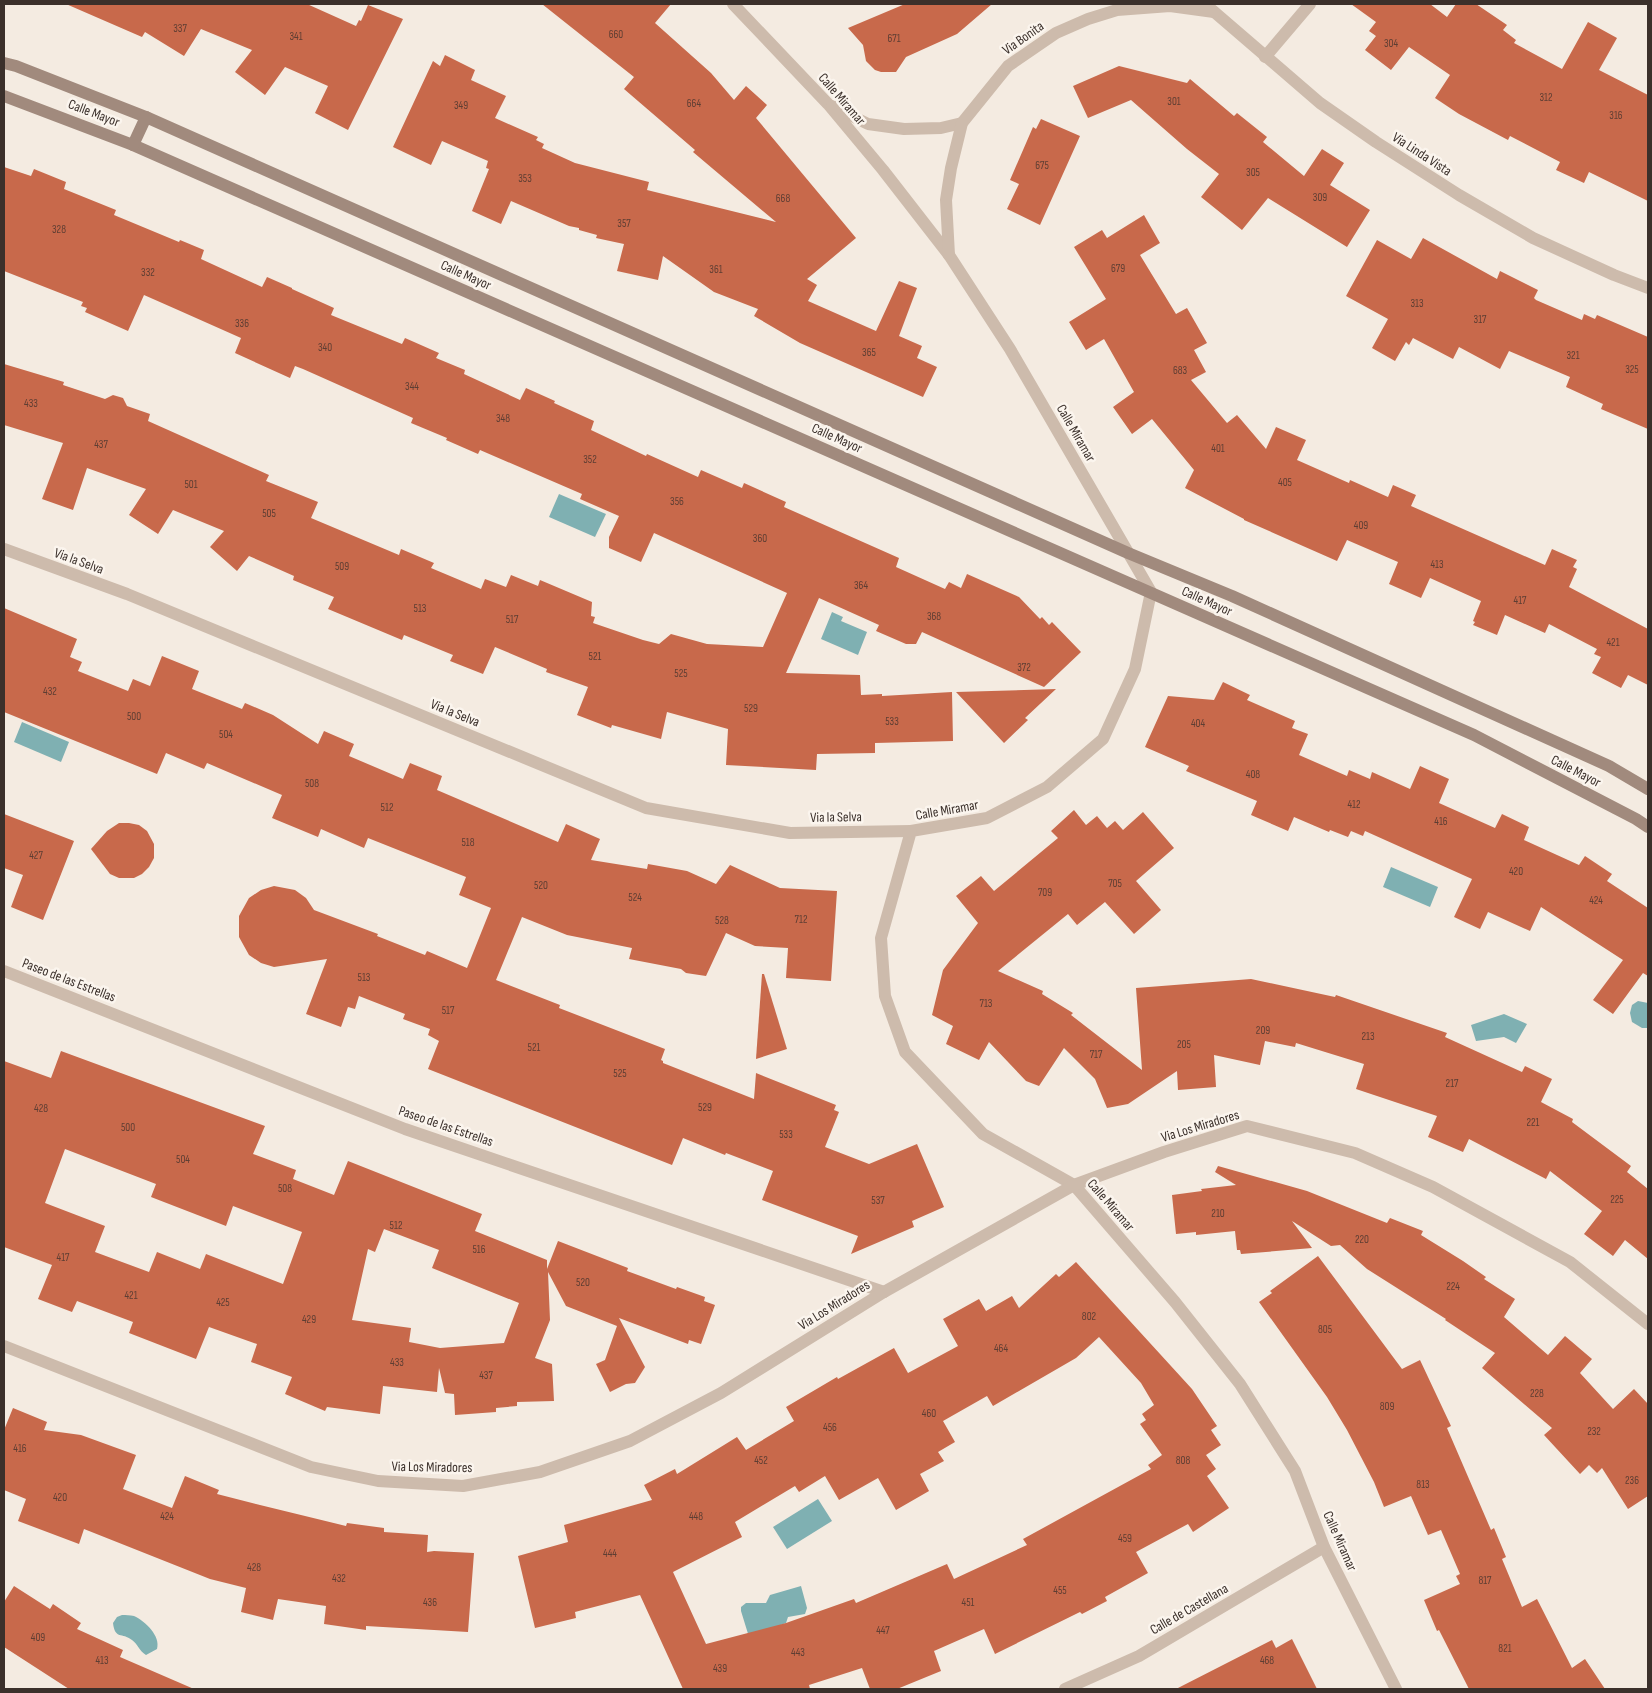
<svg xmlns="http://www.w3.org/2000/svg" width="1652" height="1693" font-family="'Sofia Sans Condensed',sans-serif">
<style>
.water{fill:#7fb0b2}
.building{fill:#c8694b;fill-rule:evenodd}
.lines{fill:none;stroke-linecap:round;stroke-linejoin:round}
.street{stroke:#cdbbac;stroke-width:12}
.secondary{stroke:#a18a7d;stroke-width:12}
.labels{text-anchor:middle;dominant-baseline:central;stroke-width:5;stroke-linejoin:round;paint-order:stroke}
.number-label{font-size:11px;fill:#5e3e33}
.street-label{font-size:14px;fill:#3b302b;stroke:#fbf5ee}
</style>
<rect width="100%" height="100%" fill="#f4ebe1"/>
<g class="water">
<path d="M559,494l47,20 -11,23 -46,-20z"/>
<path d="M832,612l11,5 -2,4 26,11 -9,23 -37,-16z"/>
<path d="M22,722l47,20 -8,20 -47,-20z"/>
<path d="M1391,867l47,20 -8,20 -47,-20z"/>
<path d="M1638,1001l10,2v25h-6l-10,-6 -2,-9 2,-8z"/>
<path d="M1504,1014l23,10 -11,19 -12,-6 -28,4 -5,-16z"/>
<path d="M818,1499l14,22 -45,28 -14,-22z"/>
<path d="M801,1586l6,22 -2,6 -17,3 -2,6 -37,14 -8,-26v-4l5,-4h20l4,-8z"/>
<path d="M122,1615c4,0 8,0 12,1 11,5 27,20 23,33l-11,6c-7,-4 -8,-11 -14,-15 -10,-8 -17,0 -19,-17l4,-6z"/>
</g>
<g class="building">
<path d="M66,4h241l49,22 3,-6 2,1 7,-16 35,14 -55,111 -33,-17 13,-27 -43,-19 -20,28 -30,-23 17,-22 -51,-21 -17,27 -39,-24 -3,5z"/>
<path d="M542,4h129l-16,19 56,50 23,27 12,-14 21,19 -11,13 100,120 -49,41 10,6 -9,16 68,30 23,-50 18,7 -18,48 23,10 -5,12 20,9 -14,30 -123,-54 -46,-27 4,-7 -44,-17 -51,-36 -5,24 -41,-9 7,-27 -28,-6 1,-3 -18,-5v-2l-10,-2 -58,-25 -10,23 -29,-13 17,-42 -3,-1 2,-7 -46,-20 -11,24 -38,-18 40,-86 7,5 5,-11 30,15 -4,10 35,16 -11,22 43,19 -2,3 8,4 -2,4 33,15 74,19 -2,8 129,32 -83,-70 2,-2 -71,-61 10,-12z"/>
<path d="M905,4h87l-35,30 -51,23 -10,15h-15l-6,-2 -9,-9 -3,-16 -15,-17z"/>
<path d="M1351,4h79l17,13 9,-13h20l31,21 -4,5 13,10 -2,3 48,26 26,-47 29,16 -18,32 49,25v106l-59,-29 -5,11 -28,-13 4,-8 -50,-26 -2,4 -49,-26 -24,-16 15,-23 -41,-28 -18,23 -26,-20 11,-14 -7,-5 7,-9z"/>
<path d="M1119,66l68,17 3,-4 44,37 3,-3 30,24 -4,5 41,34 18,-27 22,14 -14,22 40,25 -23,37 -79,-49 -26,32 -41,-33 18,-23 -32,-25 -56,-49 -43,18 -15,-32z"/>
<path d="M1041,119l39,17 -40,89 -33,-16 12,-25 -9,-4 23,-53 3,2z"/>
<path d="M4,167l27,9 3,-7 32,13 -2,7 52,21 -2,5 65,27 1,-2 24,10 -3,9 61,28 5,-10 25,11v1l42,19 -3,7 71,29 3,-6 34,15 -3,5 29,12 -1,4 56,26 6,-12 29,13 -1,2 40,18 -3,9 55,26 1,-2 51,23 3,-7 41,18 2,-5 42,19 -2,5 115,51 -3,9 49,22 4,-7 12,6 6,-14 52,23 21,22 2,-2 7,8 3,-3 29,30 -37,35 -122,-55 -6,12h-10l-30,-13 3,-6 -60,-27 -33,75 74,2 1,20 21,-1v2l70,-4 1,49 -78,2v10l-58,1 -1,16 -90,-5 2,-36 -61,-17 -6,27 -49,-14 -1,3 -34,-13 11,-28 -42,-15 1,-3 -52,-22 -12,27 -33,-13 3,-6 -49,-20 -2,5 -74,-31 6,-12 -41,-17 1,-4 -45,-20 -12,15 -27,-24 14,-16 -51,-21 -15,24 -29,-19 17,-26 -59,-21 -14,42 -31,-11 21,-56 -59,-18v-61l60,18 -1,3 42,14 8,-4 10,3 4,8 23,8 -2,7 121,54 -3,6 52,21 -7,16 88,37 2,-6 33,14 -3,5 50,21 4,-10 21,8 5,-12 27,11 2,-6 52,22 -1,14 4,1 -2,6 50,17 16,4 12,-10 36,10 56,3 24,-54 -133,-60 -13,29 -32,-14v-11l10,-21 -39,-17 2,-5 -102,-44 -2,4 -32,-14 1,-2 -36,-15 2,-5 -110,-49 -8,-3 -5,12 -55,-25 6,-15 -63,-28 -34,-15 -16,36 -43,-19 2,-4 -6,-2 2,-4 -79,-31z"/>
<path d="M1144,215l16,28 -20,12 36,59 11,-6 20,35 -13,7 12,22 -15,8 36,43 10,-8 29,34 10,-22 30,13 -9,20 52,23 1,-3 38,17 5,-12 23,10 -5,11 134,59 7,-16 25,11 -4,7 4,2 -8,18 79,42v56l-20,-10 -7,13 -29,-15 9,-16 -7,-3 3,-5 -48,-25 -4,9 -40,-18 -8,20 -24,-10 2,-3 -2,-1 8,-20 -51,-23 -9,20 -32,-14 9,-22 -51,-22 -10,21 -93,-41v-1l-59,-31 9,-18 -42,-51 -20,15 -19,-27 21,-15 -30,-53 -18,11 -17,-28 37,-23 -32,-52 28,-17 5,8z"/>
<path d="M1423,238l74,41 3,-8 38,19 -4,8 2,2 46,20 2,-6 11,5 2,-4 51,22v92l-47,-20 2,-5 -37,-17 4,-10 -61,-26 -9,18 -41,-22 -6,12 -40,-21 -4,7 -3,-3 -11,19 -23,-13 16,-29 -42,-23 31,-56 34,19z"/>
<path d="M4,608l73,31 -7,18 12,5 -4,9 50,20 5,-12 17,7 12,-30 37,15 -7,18 50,20 3,-6 28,12 45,29 6,-13 30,13 -5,12 54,23 7,-16 32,13 -5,14 121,52 8,-18 34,15 -9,21 56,9 1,-5 39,7 29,13 14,-19 50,23 57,3 -6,90 -45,-3 2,-30 -33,-2 -29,-13 -20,43 -20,-3 -5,-4 -52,-10 3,-11 -65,-13 -45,-18 -26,63 64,25 -1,3 106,41 -4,11 2,1v2l91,36 2,-26 80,32 -2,5 5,2 -14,35 44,17 48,-20 27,63 -32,14 2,6 -63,27 7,-18 -96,-36 11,-29 -47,-18 -1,2 -42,-17 -11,27 -244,-96 11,-28 -11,-6 2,-6 -27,-10 2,-5 -46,-18 -4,13 -7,-2 -7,20 -35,-13 21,-55 -53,8 -13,-4 -12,-8 -10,-18v-21l10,-18 12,-8 13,-4 21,4 11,8 8,12 64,24 -1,2 48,19 2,-4 40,17 24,-60 -32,-13 7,-18 -98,-39 -4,10 -43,-19 -3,8 -46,-19 10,-23 -75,-32 -3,6 -38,-16 -9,21 -153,-62z"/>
<path d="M1223,682l27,13 -3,5 48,21 -3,7 16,6 -9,21 48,21 2,-6 21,9 2,-7 38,17 10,-23 29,13 -10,24 56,25 7,-14 27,13 -5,13 55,25 6,-9 27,18 -5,7 41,27v68l-5,-3 -30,41 -20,-14 30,-40 -82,-53 -11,24 -42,-19 -8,17 -26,-12 18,-38 -107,-48 -2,5 -12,-5 -3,6 -18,-7 -1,2 -35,-15 -6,14 -37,-16 6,-14 -71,-30 3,-5 -44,-19 23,-51 46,4z"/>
<path d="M1056,689l-31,29 3,2 -24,23 -48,-51z"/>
<path d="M1074,810l12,15 11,-9 10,12 8,-7 8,9 20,-18 31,36 -38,33 25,29 -27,24 -29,-32 -28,23 -9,-11 -70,57 45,20 -1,3 31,19 -2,2 71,55 -6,-82 115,-9 84,18 1,-2 111,38 -2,4 77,35 3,-6 27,13 -11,23 32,17 -1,3 59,44 -4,6 21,17v70l-23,-19 -12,16 -29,-22 18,-23 -52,-40 -4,8 -77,-40 -6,13 -35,-15 9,-21 -81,-27 8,-25 -68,-21 -1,4 -30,-6 -5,24 -46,-10 2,32 -38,3 -1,-19 -49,33 -21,4 -12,-29 -31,-31 -25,38 -13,-5 -37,-39 -10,18 -33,-16 7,-18 -21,-11 11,-45 35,-47 -22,-27 25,-20 13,15 64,-53 -7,-7z"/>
<path d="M4,814l70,27 -31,79 -32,-13 12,-32 -19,-7z"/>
<path d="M119,823h10l10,2 8,6 7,13v14l-5,9 -7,7 -8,4h-15l-9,-4 -19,-25 16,-18z"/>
<path d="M762,974h2l23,75 -31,10z"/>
<path d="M61,1051l204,75 -12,28 43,16 -3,9 41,16 14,-34 134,53 -7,17 72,29v9l11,-28 70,27 -1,3 49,18 1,-2 28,10 -1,4 11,4 -14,39 -12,-4 -1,4 -69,-26 26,49 -10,16 -9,1 -16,8 -14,-28 9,-4 12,-34 -51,-20 -18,-34 2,48 -15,38 17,6 2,37 -37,1v4l-21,2v4l-41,3 -1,-21 -9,-1 -6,-25 -2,24 -54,-6 -3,28 -53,-7 -2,4 -40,-17 7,-17 -41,-15 6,-18 -48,-17 -13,32 -67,-26 4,-11 -56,-21 -5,11 -34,-13 14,-34 -48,-18v-186l47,17zM65,1149l91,35 -5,13 75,29 7,-20 69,26 -19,52 -77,-30 -6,15 -43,-17 -8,20 -54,-20 10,-26 -60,-23zM384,1229l55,21 -7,18 87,35 -15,40 -64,5 -31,-6 2,-14 -59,-8 16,-71 7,3z"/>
<path d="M1218,1166l89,25 80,32 3,-5 33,13 -2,4 42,26 23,16 -2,2 31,20 -11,18 44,38 17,-19 27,23 -12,14 33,36 21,-20 14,15v92l-20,13 -26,-41 -5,5 -8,-8 -9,9 -36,-39 8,-7 -70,-60 13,-15 -50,-33 1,-1 -79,-50 -27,-24 -9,1 -39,-25 20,27 -71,6 -1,-4h-3l-2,-19 -39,4v-3l-20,2 -4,-39 30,-4 -1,-2 35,-4 -21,-13z"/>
<path d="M1318,1256l84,113 18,-9 31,66 -4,2 44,102 3,-2 12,29 -4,2 20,48 15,-8 35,69 13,-9 20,30h-136l-30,-59 -2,1 -13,-31 36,-16 -4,-8 4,-2 -19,-44 -13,5 -17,-39 -27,11 -10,-25 -27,-52 -20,-33 -68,-95 13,-9 -2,-2z"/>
<path d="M1076,1262l116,127 25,37 -6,4 10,15 -15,10 10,14 -9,7 22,32 -36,24 -5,-8 -52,28 12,21 -43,24 2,4 -25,13 -2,-2 -85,42 -11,-25 -50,22 7,20 -44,18h-27l-8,-21 -53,17 1,4h-127l-43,-94 -65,17 1,6 -41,10 -17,-72 50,-14 -4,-17 88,-25 -8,-15 31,-16 2,5 60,-37 9,13 48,-29 -8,-14 51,-30 1,2 56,-31 14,25 50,-27 -15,-27 36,-20 7,12 26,-15 7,12 37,-34 3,3zM1099,1337l42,46 13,22 -12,9 4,6 -6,4 22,31 -14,10 3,4 -128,70 4,6 -73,34 -7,-15 -91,39 -2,-4 -68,24 -80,21 -33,-72 69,-35 -7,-15 60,-36 4,6 26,-16 14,24 39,-22 18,32 33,-19 -9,-17 24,-13 -6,-9 17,-10 -12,-21 44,-25 6,10 83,-48z"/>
<path d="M13,1408l34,14 -3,8 37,5 55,20 -13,34 49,19 13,-32 34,14 -2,4 43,11 86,21 1,-3 37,5v4l44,3 -1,17 7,-1 40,2 -6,79 -102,-6v4l-42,-6 2,-18 -48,-7 -5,21 -32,-8 5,-24 -36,-9 -126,-50 -5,15 -61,-23 8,-22 -22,-9v-60z"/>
<path d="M14,1586l36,23 3,-5 28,19 -4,6 46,21 -3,7 74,32h-125l-65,-42v-45z"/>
<path d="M1292,1639l25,50h-141l96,-49 4,8z"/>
</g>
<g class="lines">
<g class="street">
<path d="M733,4l95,100 55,66 66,85 61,94 141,243 -16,77 -32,70 -56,48 -60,31 -76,13 -30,107 4,58 20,56 78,82 91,51 101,117 65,82 55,87 29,76 72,142"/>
<path d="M1205,4l115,99 56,39 83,53 74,43 81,37 34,13"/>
<path d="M1265,57l45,-53"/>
<path d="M832,106l36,18 36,5 37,-1 21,-5"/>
<path d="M949,255l-3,-55 5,-32 11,-45 46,-57 48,-33 32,-14 29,-9 53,-4 44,6"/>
<path d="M4,549l123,45 519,214 144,25 121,-2"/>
<path d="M4,971l401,158 479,163"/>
<path d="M4,1346l307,121 67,14 85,5 77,-14 90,-31 91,-48 163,-101 190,-107 90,-33 83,-26 108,27 78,34 137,75 78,62"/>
<path d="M1065,1689l74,-33 185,-109"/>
</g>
<g class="secondary">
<path d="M4,63l12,3 130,51 982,436 104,43 377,170 39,23"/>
<path d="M4,96l129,49 1341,590 162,84 12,8"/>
<path d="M133,145l13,-28"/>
</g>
</g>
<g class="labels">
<g class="number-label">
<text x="180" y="28">337</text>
<text x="616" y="34">660</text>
<text x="296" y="36">341</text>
<text x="894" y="38">671</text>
<text x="1391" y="43">304</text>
<text x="1546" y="97">312</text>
<text x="1174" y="101">301</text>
<text x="694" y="103">664</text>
<text x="461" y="105">349</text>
<text x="1616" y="115">316</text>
<text x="1042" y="165">675</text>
<text x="1253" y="172">305</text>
<text x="525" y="178">353</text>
<text x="1320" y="197">309</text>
<text x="783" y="198">668</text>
<text x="624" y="223">357</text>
<text x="59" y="229">328</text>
<text x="1118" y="268">679</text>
<text x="716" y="269">361</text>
<text x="148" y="272">332</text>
<text x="1417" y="303">313</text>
<text x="1480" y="319">317</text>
<text x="242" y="323">336</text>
<text x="325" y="347">340</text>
<text x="869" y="352">365</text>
<text x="1573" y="355">321</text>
<text x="1632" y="369">325</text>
<text x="1180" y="370">683</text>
<text x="412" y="386">344</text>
<text x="31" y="403">433</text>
<text x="503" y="418">348</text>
<text x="101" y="444">437</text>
<text x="1218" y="448">401</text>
<text x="590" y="459">352</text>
<text x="1285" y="482">405</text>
<text x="191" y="484">501</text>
<text x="677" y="501">356</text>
<text x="269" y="513">505</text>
<text x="1361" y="525">409</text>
<text x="760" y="538">360</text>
<text x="1437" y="564">413</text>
<text x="342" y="566">509</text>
<text x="861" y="585">364</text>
<text x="1520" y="600">417</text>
<text x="420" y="608">513</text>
<text x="934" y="616">368</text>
<text x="512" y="619">517</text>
<text x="1613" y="642">421</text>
<text x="595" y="656">521</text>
<text x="1024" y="667">372</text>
<text x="681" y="673">525</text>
<text x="50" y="691">432</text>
<text x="751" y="708">529</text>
<text x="134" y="716">500</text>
<text x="892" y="721">533</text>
<text x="1198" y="723">404</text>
<text x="226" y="734">504</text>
<text x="1253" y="774">408</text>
<text x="312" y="783">508</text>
<text x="1354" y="804">412</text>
<text x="387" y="807">512</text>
<text x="1441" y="821">416</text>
<text x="468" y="842">518</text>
<text x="36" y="855">427</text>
<text x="1516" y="871">420</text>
<text x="1115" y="883">705</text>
<text x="541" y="885">520</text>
<text x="1045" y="892">709</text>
<text x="635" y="897">524</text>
<text x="1596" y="900">424</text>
<text x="801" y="919">712</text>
<text x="722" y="920">528</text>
<text x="364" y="977">513</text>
<text x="986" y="1003">713</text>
<text x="448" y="1010">517</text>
<text x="1263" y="1030">209</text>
<text x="1368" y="1036">213</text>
<text x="1184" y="1044">205</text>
<text x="534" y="1047">521</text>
<text x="1096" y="1054">717</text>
<text x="620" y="1073">525</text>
<text x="1452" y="1083">217</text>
<text x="705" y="1107">529</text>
<text x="41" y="1108">428</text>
<text x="1533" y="1122">221</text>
<text x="128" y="1127">500</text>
<text x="786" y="1134">533</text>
<text x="183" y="1159">504</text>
<text x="285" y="1188">508</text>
<text x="1617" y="1199">225</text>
<text x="878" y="1200">537</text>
<text x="1218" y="1213">210</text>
<text x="396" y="1225">512</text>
<text x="1362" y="1239">220</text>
<text x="479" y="1249">516</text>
<text x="63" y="1257">417</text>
<text x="583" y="1282">520</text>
<text x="1453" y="1286">224</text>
<text x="131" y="1295">421</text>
<text x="223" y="1302">425</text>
<text x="1089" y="1316">802</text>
<text x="309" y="1319">429</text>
<text x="1325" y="1329">805</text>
<text x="1001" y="1348">464</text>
<text x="397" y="1362">433</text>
<text x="486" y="1375">437</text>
<text x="1537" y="1393">228</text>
<text x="1387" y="1406">809</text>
<text x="929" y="1413">460</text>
<text x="830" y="1427">456</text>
<text x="1594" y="1431">232</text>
<text x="20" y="1448">416</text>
<text x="761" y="1460">452</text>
<text x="1183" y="1460">808</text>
<text x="1632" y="1480">236</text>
<text x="1423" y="1484">813</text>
<text x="60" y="1497">420</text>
<text x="167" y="1516">424</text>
<text x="696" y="1516">448</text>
<text x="1125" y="1538">459</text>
<text x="610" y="1553">444</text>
<text x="254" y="1567">428</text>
<text x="339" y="1578">432</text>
<text x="1485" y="1580">817</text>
<text x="1060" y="1590">455</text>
<text x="430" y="1602">436</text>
<text x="968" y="1602">451</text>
<text x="883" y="1630">447</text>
<text x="38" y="1637">409</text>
<text x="1505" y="1648">821</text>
<text x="798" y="1652">443</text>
<text x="102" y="1660">413</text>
<text x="1267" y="1660">468</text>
<text x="720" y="1668">439</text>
</g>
<g class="street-label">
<text transform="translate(1023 38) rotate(-35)">Via Bonita</text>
<text transform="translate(842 99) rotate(49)">Calle Miramar</text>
<text transform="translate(94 113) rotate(21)">Calle Mayor</text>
<text transform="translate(1422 154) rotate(33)">Via Linda Vista</text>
<text transform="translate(466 275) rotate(24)">Calle Mayor</text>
<text transform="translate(1076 433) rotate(60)">Calle Miramar</text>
<text transform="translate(837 438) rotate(24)">Calle Mayor</text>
<text transform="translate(79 561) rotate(20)">Via la Selva</text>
<text transform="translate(1207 601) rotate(24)">Calle Mayor</text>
<text transform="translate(455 713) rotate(22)">Via la Selva</text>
<text transform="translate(1576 771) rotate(27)">Calle Mayor</text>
<text transform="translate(947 810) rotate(-10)">Calle Miramar</text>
<text transform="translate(836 817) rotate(-1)">Via la Selva</text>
<text transform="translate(69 980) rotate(21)">Paseo de las Estrellas</text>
<text transform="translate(446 1126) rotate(19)">Paseo de las Estrellas</text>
<text transform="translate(1200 1126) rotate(-17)">Via Los Miradores</text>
<text transform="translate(1111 1205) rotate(49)">Calle Miramar</text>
<text transform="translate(834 1305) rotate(-32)">Via Los Miradores</text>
<text transform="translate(432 1467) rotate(1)">Via Los Miradores</text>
<text transform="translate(1340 1541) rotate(66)">Calle Miramar</text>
<text transform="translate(1189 1609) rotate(-30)">Calle de Castellana</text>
</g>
</g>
<rect width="1652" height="1693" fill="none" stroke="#3b302b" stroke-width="10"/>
</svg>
